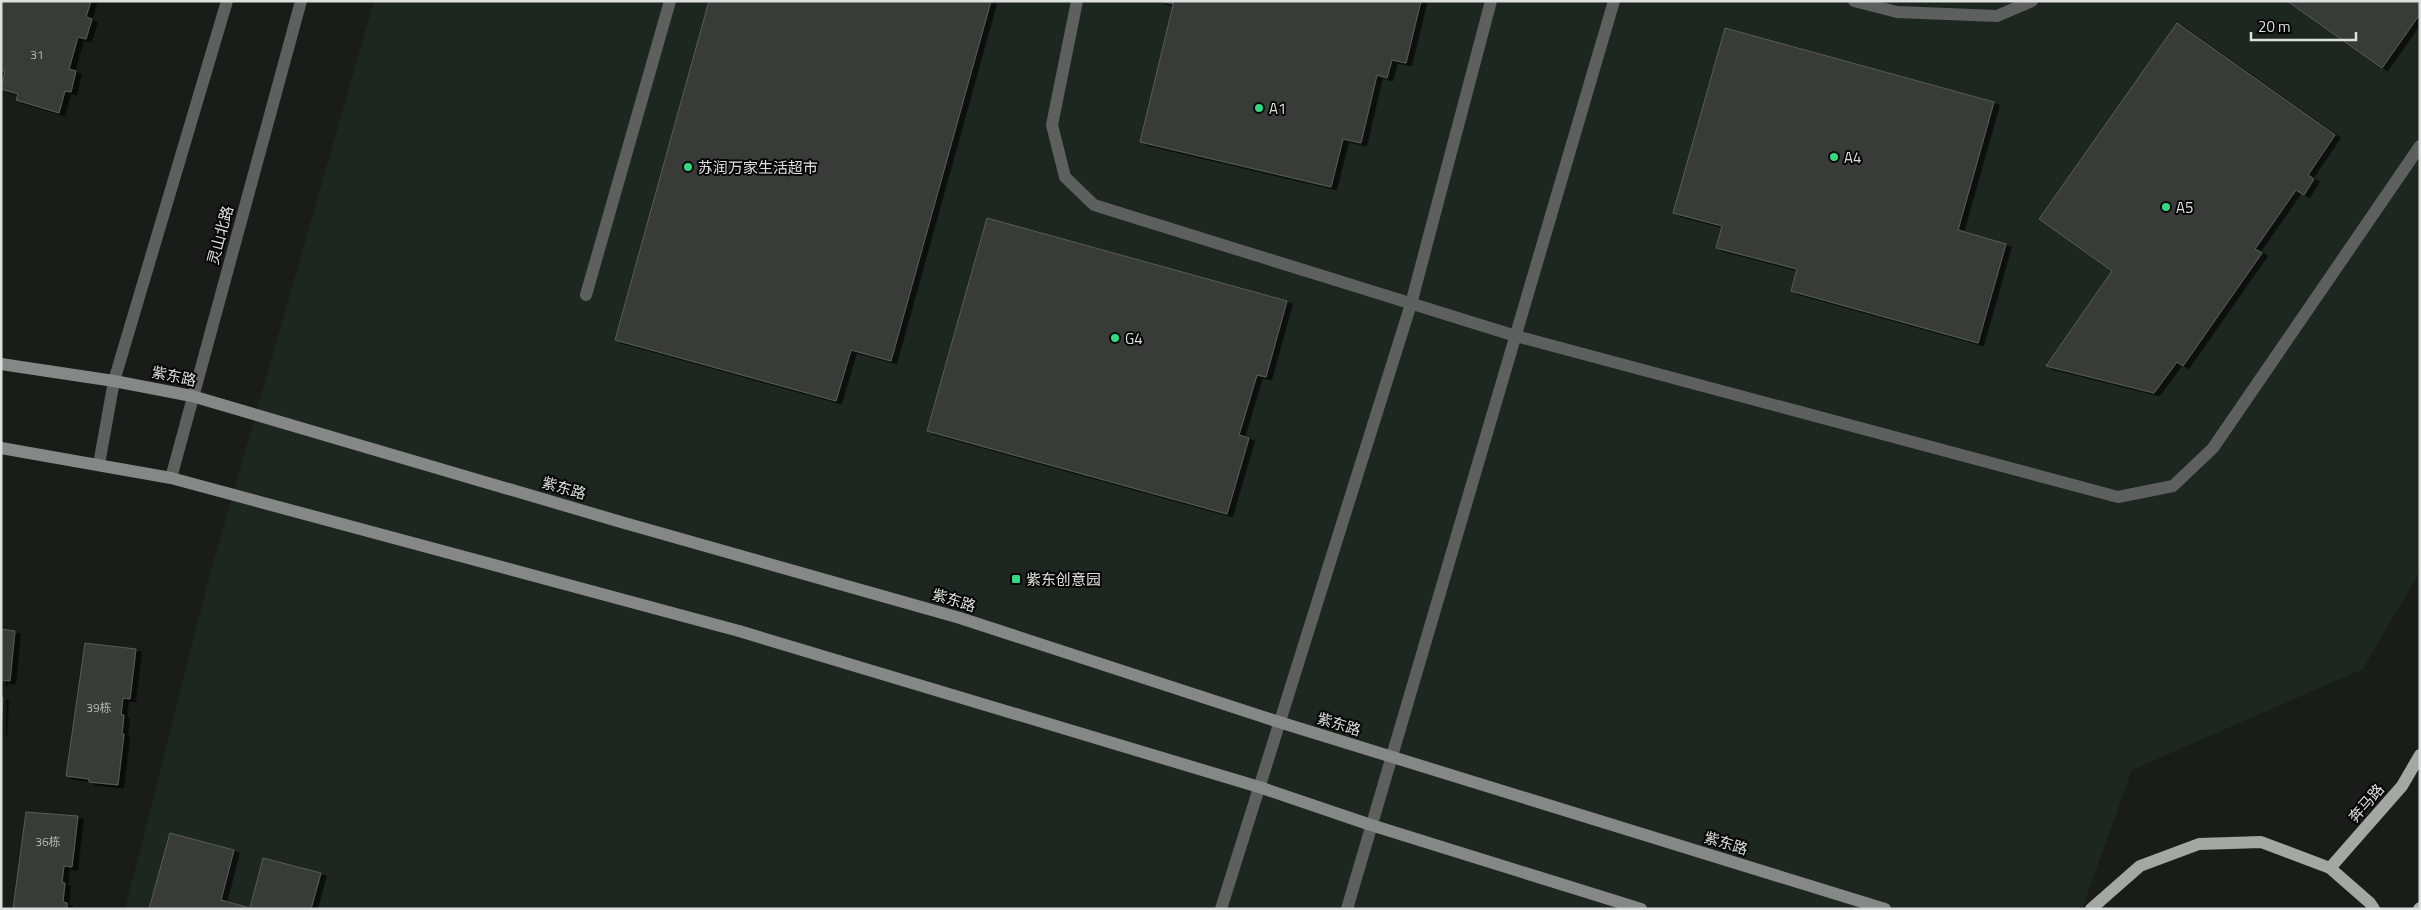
<svg xmlns="http://www.w3.org/2000/svg" width="2421" height="910" font-family="'Titillium Web','Noto Sans SC',sans-serif">
<style>
.built{fill:#1e2620}
.building{fill:#383b39;stroke:#585c59;filter:url(#shadow)}
.lines{fill:none;stroke-linecap:round;stroke-linejoin:round}
.service{stroke:#5e605f;stroke-width:12}
.tertiary{stroke:#5e605f;stroke-width:12}
.secondary{stroke:#858886;stroke-width:12}
.primary{stroke:#a4a7a4;stroke-width:12}
.poi-dot{fill:#32d882;stroke:#050605;stroke-width:2}
.labels{text-anchor:middle;dominant-baseline:central;stroke-width:4;stroke-linejoin:round;paint-order:stroke}
.number-label{font-size:12px;fill:#b4b7b5}
.poi-label{font-size:15px;fill:#dde0de;stroke:#050605;text-anchor:start}
.street-label{font-size:15px;fill:#dde0de;stroke:#050605}
</style>
<defs>
<filter id="shadow"><feDropShadow dx="5.5" dy="3" stdDeviation="0" flood-color="#0009"/></filter>
</defs>
<rect width="100%" height="100%" fill="#191c19"/>
<path class="built" d="M374,1h2046v570l-57,98 -231,101 -50,139h-1957l85,-335z"/>
<g class="building">
<path d="M1,1h90l-5,16 6,2 -6,20 -8,-2 -9,32 7,2 -5,21 -6,-1 -6,22 -43,-13 2,-6 -17,-5 4,-18 -4,-1z"/>
<path d="M709,1h282l-100,360 -40,-11 -15,51 -221,-61z"/>
<path d="M1159,1h15v3z"/>
<path d="M1174,1h247l-15,62 -14,-3 -5,18 -10,-3 -16,68 -18,-4 -12,48 -191,-45z"/>
<path d="M2287,1h133v13l-38,54z"/>
<path d="M2177,23l158,112 -27,40 6,4 -10,16 -8,-5 -41,59 7,4 -79,113 -6,-4 -23,31 -108,-27 66,-95 -73,-52z"/>
<path d="M1725,28l269,74 -36,128 48,14 -28,99 -187,-52 6,-22 -81,-21 6,-22 -49,-13z"/>
<path d="M987,218l300,83 -21,76 -9,-2 -18,60 10,3 -22,76 -300,-83z"/>
<path d="M1,629l14,2 -5,50 -8,-1 -1,4z"/>
<path d="M85,643l51,6 -6,50 -7,-1 -2,17h3l-2,19h2l-6,51 -29,-3v-3l-23,-3z"/>
<path d="M1,697h2l-2,35z"/>
<path d="M26,812l52,4 -6,51 -8,-1 -2,16 3,1 -2,19 4,1v6h-54z"/>
<path d="M170,833l64,17 -13,50 29,8 13,-50 58,15 -10,36h-162z"/>
</g>
<g class="lines">
<g class="service">
<path d="M1077,1l-25,124 13,52 29,28 422,131 602,161 55,-11 40,-38 207,-302"/>
<path d="M1854,1l43,11 100,4 35,-15"/>
<path d="M586,295l84,-294"/>
<path d="M1221,909l190,-605 80,-303"/>
<path d="M1347,909l267,-908"/>
</g>
<g class="tertiary">
<path d="M99,464l15,-83 113,-380"/>
<path d="M171,478l130,-477"/>
</g>
<g class="secondary">
<path d="M1,364l113,17 78,15 429,126 339,96 319,104 606,187"/>
<path d="M1,448l170,30 568,153 520,156 112,38 270,84"/>
</g>
<g class="primary">
<path d="M2330,868l72,-82 18,-31"/>
<path d="M2091,909l49,-43 59,-22 62,-2 69,26 40,35 4,6"/>
<path d="M2419,909l1,-1"/>
</g>
</g>
<g class="poi-dot">
<circle cx="1259" cy="108" r="5"/>
<circle cx="1834" cy="157" r="5"/>
<circle cx="688" cy="167" r="5"/>
<circle cx="2166" cy="207" r="5"/>
<circle cx="1115" cy="338" r="5"/>
<rect x="1011" y="574" width="10" height="10" rx="2.5"/>
</g>
<g class="labels">
<g class="number-label">
<text x="37" y="54">31</text>
<text x="99" y="707">39栋</text>
<text x="48" y="841">36栋</text>
</g>
<g class="poi-label">
<text x="1269" y="108">A1</text>
<text x="1844" y="157">A4</text>
<text x="698" y="167">苏润万家生活超市</text>
<text x="2176" y="207">A5</text>
<text x="1125" y="338">G4</text>
<text x="1026" y="579">紫东创意园</text>
</g>
<g class="street-label">
<text transform="translate(220 235) rotate(-75)">灵山北路</text>
<text transform="translate(174 376) rotate(12)">紫东路</text>
<text transform="translate(564 488) rotate(16)">紫东路</text>
<text transform="translate(954 600) rotate(17)">紫东路</text>
<text transform="translate(1339 724) rotate(17)">紫东路</text>
<text transform="translate(2366 803) rotate(-49)">奔马路</text>
<text transform="translate(1726 843) rotate(17)">紫东路</text>
</g>
</g>
<rect width="2421" height="910" fill="none" stroke="#dde0de" stroke-width="5"/>
<path d="M2251 32v8h105v-8" fill="none" stroke="#dde0de" stroke-width="2.5"/>
<text x="2258" y="32" font-size="15" fill="#dde0de" stroke="#050605" stroke-width="4" paint-order="stroke">20 m</text>
</svg>
